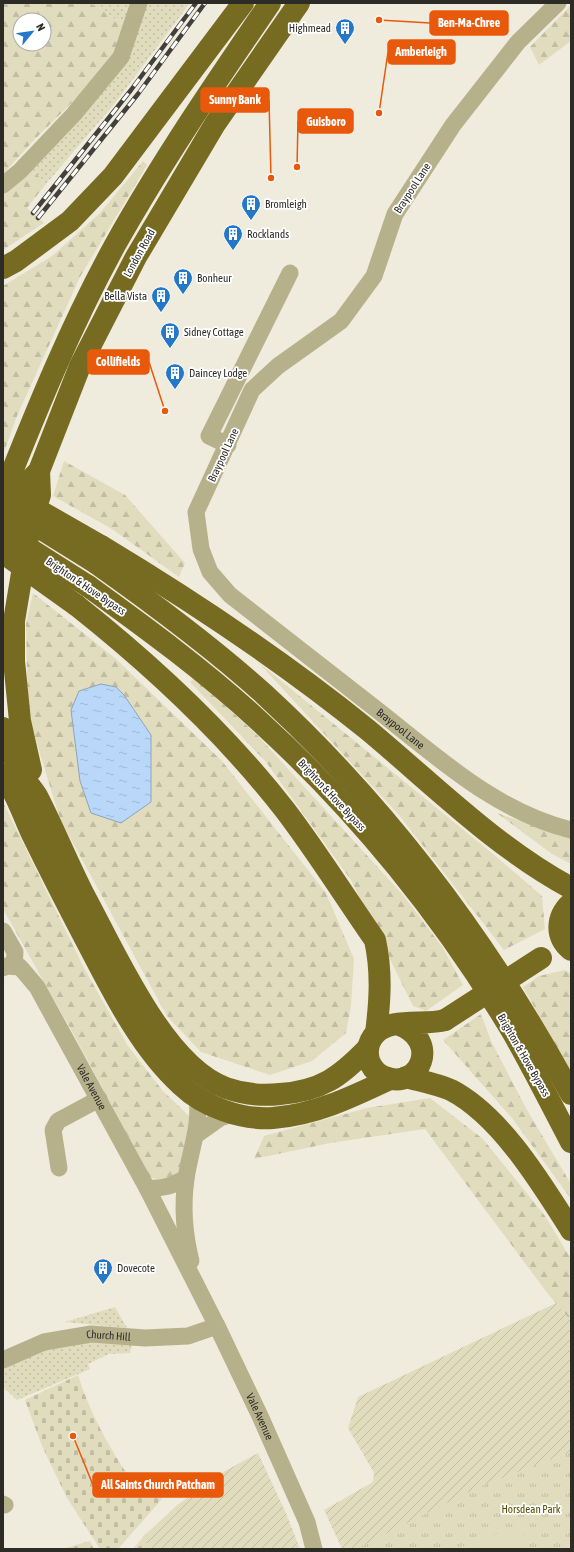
<svg xmlns="http://www.w3.org/2000/svg" width="574" height="1552" font-family="'Asap Condensed',sans-serif">
<style>
.grass{fill:url(#grass-dots)}
.forest{fill:url(#forest-firs);fill-rule:evenodd}
.cemetery{fill:url(#cemetery-stones)}
.park{fill:url(#park-tufts)}
.garden{fill:url(#garden-furrows)}
.pitch{fill:#e1dcbd}
.water{fill:url(#water-ripples);stroke:#8fa3b9}
.lines{fill:none;stroke-linecap:round;stroke-linejoin:round}
.minor{stroke:#b7b18b;stroke-width:17}
.highway{stroke:#776b22;stroke-width:22}
.rail-casing{stroke:#42403a;stroke-width:4.5}
.rail{stroke:#fff;stroke-width:3;stroke-dasharray:9;stroke-linecap:butt}
.highway-bridge{stroke:#776b22;stroke-width:22}
.labels{text-anchor:middle;dominant-baseline:central;stroke-width:3.5;stroke-linejoin:round;paint-order:stroke}
.poi-label{font-size:11px;fill:#2c2b26;stroke:#fff;text-anchor:start}
.street-label{font-size:11px;fill:#2c2b26;stroke:#fff}
.park-label{font-size:11px;fill:#564b00;stroke:#fff}
.leader{fill:none;stroke:#e8590c;stroke-width:1.5}
.callout-dot{fill:#e8590c;stroke:#fff;stroke-width:1.5}
.callout{fill:#e8590c;stroke:#e8590c;stroke-width:1.5}
.callout-label{font-size:12px;text-anchor:middle;font-weight:bold;fill:#fff}
</style>
<defs>
<pattern id="grass-dots" width="8" height="8" patternUnits="userSpaceOnUse"><rect width="8" height="8" fill="#e1dcbd"/><path d="M2 2h.1M6 6h.1" fill="none" stroke="#c1bda2" stroke-width="1.8" stroke-linecap="round"/></pattern>
<pattern id="forest-firs" width="22" height="20" patternUnits="userSpaceOnUse"><rect width="22" height="20" fill="#e1dcbd"/><path d="M5 1l3.5 6h-7zM16 11l3.5 6h-7z" fill="#c1bda2"/></pattern>
<pattern id="cemetery-stones" width="16" height="16" patternUnits="userSpaceOnUse"><rect width="16" height="16" fill="#e1dcbd"/><path d="M2 7V4a2 2 0 0 1 4 0v3zM10 15v-3a2 2 0 0 1 4 0v3z" fill="#c1bda2"/></pattern>
<pattern id="park-tufts" width="24" height="20" patternUnits="userSpaceOnUse"><rect width="24" height="20" fill="#e1dcbd"/><path d="M3 7l-1-3M5 7V3M7 7l1-3M15 17l-1-3M17 17v-4M19 17l1-3" fill="none" stroke="#c1bda2"/></pattern>
<pattern id="garden-furrows" width="10" height="10" patternUnits="userSpaceOnUse"><rect width="10" height="10" fill="#e1dcbd"/><path d="M-1 1l2-2M0 10L10 0M9 11l2-2" fill="none" stroke="#c1bda2"/></pattern>
<pattern id="water-ripples" width="26" height="14" patternUnits="userSpaceOnUse"><rect width="26" height="14" fill="#b9d7f8"/><path d="M2 4q2-2 4 0t4 0M15 11q2-2 4 0t4 0" fill="none" stroke="#9fb9d4"/></pattern>
</defs>
<rect width="100%" height="100%" fill="#efecde"/>
<g class="grass">
<path d="M90,3h41l-5,23z"/>
<path d="M145,3h45l-75,100 -69,81 -14,-15z"/>
<path d="M115,1307l12,21 -62,-6z"/>
<path d="M76,1341l56,3 -2,9 -21,1 -21,10 2,5 -73,31 -14,-13v-23l18,-9z"/>
</g>
<g class="forest">
<path d="M3,3h87l36,23 -11,29 -18,23 -62,61 -32,35zM20,20h24v24h-24z"/>
<path d="M571,5v36l-32,24 -9,-18z"/>
<path d="M143,161l4,4 -67,112 -63,139 -14,39v-169l49,-30 48,-43z"/>
<path d="M32,169l14,15 -19,24 17,15 -41,27v-57z"/>
<path d="M64,461l61,34 60,68 -6,14 -67,-48 -59,-33z"/>
<path d="M33,593l83,66 106,102 104,132 28,66 -3,46 -5,28 -34,28 -42,14 -69,-23 -34,-36 -107,-197 -32,-105 -2,-90zM79,691l45,4 27,40v67l-71,-21 -9,-71z"/>
<path d="M258,662l235,192 49,42 3,33 -41,21 -105,-135z"/>
<path d="M195,677l63,59 145,159 40,53 20,37 -37,26 -13,-5 -62,-126 -85,-118 -76,-80z"/>
<path d="M3,802l81,166 44,78 34,44 28,27 -11,58 -17,6 -12,-4 -76,-142 -71,-126z"/>
<path d="M497,813l74,25v26l-19,-10z"/>
<path d="M565,970l6,4v98l-48,-85 16,-11z"/>
<path d="M481,1014l10,27 36,69 44,74v15l-59,-81 -69,-78z"/>
<path d="M430,1098l53,41 62,77 26,43v62l-23,-27 -123,-165 -95,14 -76,16 10,-23 103,-28z"/>
</g>
<g class="cemetery">
<path d="M78,1375c12,38 30,71 53,105l9,2 8,-2 14,19 -44,50h-18l-33,-51 -25,-52 -17,-46z"/>
<path d="M143,1537l8,12h-18z"/>
<path d="M90,1541l4,8h-32z"/>
</g>
<path class="park" d="M571,1452v97h-216l120,-61z"/>
<g class="garden">
<path d="M556,1303l15,18v131l-95,36 -120,61h-14l-18,-39 49,-28 1,-9 -26,-45 10,-31z"/>
<path d="M258,1453l28,60 14,36h-149l-8,-12 33,-31 49,-35z"/>
</g>
<path class="pitch" d="M520,1525l9,24h-74z"/>
<path class="water" d="M101,684l15,3 8,8 27,40v67l-30,21 -30,-10 -11,-32 -9,-71 8,-19z"/>
<g class="lines">
<g class="minor">
<path id="s1" d="M558,3l-40,39 -65,83 -58,89 -21,62 -33,45 -63,45 -26,24 -56,122 5,37 9,23 20,23c49,38 98,76 146,114 60,47 120,103 195,121"/>
<path d="M3,185l17,-14 54,-57 47,-57 18,-54"/>
<path d="M228,445l-19,-9 81,-163"/>
<path d="M3,931l12,21 -1,13"/>
<path id="s2" d="M3,968l3,-2 14,1 17,20 110,201 70,138 43,90 47,106 7,27"/>
<path d="M196,1135l24,-17 13,-4"/>
<path d="M59,1168l-6,-38 5,-9 41,-22"/>
<path d="M147,1188c16,1 25,-2 39,-10"/>
<path d="M191,1261c-7,-28 -9,-54 -5,-82 4,-28 15,-54 11,-82"/>
<path id="s3" d="M3,1360l41,-18 47,-8 54,4 43,-2 29,-10"/>
<path d="M3,1504l2,1"/>
</g>
<g class="highway">
<path d="M3,268l13,-7 54,-40 43,-45 130,-173"/>
<path d="M3,494c34,-85 68,-169 112,-249 47,-84 101,-163 155,-242"/>
<path d="M3,541l19,-53 17,-17 41,-105 56,-109 79,-133 84,-121"/>
<path d="M101,546c93,56 183,116 267,184 66,55 127,117 203,158"/>
<path d="M96,563c58,41 115,83 168,131 125,115 226,251 307,400"/>
<path d="M88,586c58,42 117,85 170,134 99,90 187,198 255,313 20,35 39,73 58,109"/>
<path d="M76,605c77,61 149,128 209,205 32,42 60,87 90,130 7,32 5,61 1,93"/>
<path d="M3,728c5,15 11,31 18,45 4,8 11,15 16,23 17,33 31,68 48,101 30,55 79,169 141,191 17,6 36,8 54,6 41,-3 60,-17 88,-46"/>
<path d="M31,770l-11,-49 -6,-60v-40l16,-96 10,-30 -1,-24"/>
<path d="M3,774c12,17 20,40 29,60 18,37 37,74 56,110 25,48 53,105 93,141 23,22 60,35 92,33 42,-3 79,-21 117,-39"/>
<path d="M571,903c-15,14 -16,34 0,47"/>
<path d="M397,1024c45,15 23,67 -12,53 -7,-2 -12,-8 -15,-14 -4,-10 -2,-21 5,-29 15,-17 50,-8 70,-14"/>
<path d="M406,1077c15,4 31,7 45,13 50,26 90,93 120,140"/>
</g>
<g class="rail-casing">
<g id="rail">
<path d="M33,213l98,-123 65,-87"/>
<path d="M38,218l100,-124 67,-91"/>
</g>
</g>
<use href="#rail" class="rail"/>
<g class="highway-bridge">
<path d="M3,494l21,8 77,44"/>
<path d="M43,530l53,33"/>
<path d="M3,532l85,54"/>
<path d="M3,553l73,52"/>
<path d="M445,1020l96,-62"/>
</g>
</g>
<defs>
<g id="building-pin" transform="scale(1)"><path d="M0 17L-7.5 6A9.5 9.5 0 1 1 7.5 6Z" fill="#2578c7" stroke="#fff"/><path d="M-4-6H4V6H1V3H-1V6H-4ZM-2.5-4.3h1.7v1.8h-1.7ZM.8-4.3h1.7v1.8H.8ZM-2.5-1h1.7V.8h-1.7ZM.8-1h1.7V.8H.8Z" fill="#fff"/></g>
</defs>
<g fill-rule="evenodd">
<use href="#building-pin" x="345" y="28"/>
<use href="#building-pin" x="251" y="204"/>
<use href="#building-pin" x="233" y="234"/>
<use href="#building-pin" x="183" y="278"/>
<use href="#building-pin" x="161" y="296"/>
<use href="#building-pin" x="170" y="332"/>
<use href="#building-pin" x="175" y="373"/>
<use href="#building-pin" x="103" y="1268"/>
</g>
<g class="labels">
<g class="poi-label">
<text x="331" y="28" text-anchor="end">Highmead</text>
<text x="265" y="204">Bromleigh</text>
<text x="247" y="234">Rocklands</text>
<text x="197" y="278">Bonheur</text>
<text x="147" y="296" text-anchor="end">Bella Vista</text>
<text x="184" y="332">Sidney Cottage</text>
<text x="189" y="373">Daincey Lodge</text>
<text x="117" y="1268">Dovecote</text>
</g>
<g class="street-label">
<text transform="translate(412 188) rotate(-57)">Braypool Lane</text>
<text transform="translate(139 253) rotate(-61)">London Road</text>
<text transform="translate(223 455) rotate(-65)">Braypool Lane</text>
<text transform="translate(86 586) rotate(34)">Brighton &amp; Hove Bypass</text>
<text stroke="none"><textPath href="#s1" startOffset="945">Braypool Lane</textPath></text>
<text transform="translate(332 795) rotate(47)">Brighton &amp; Hove Bypass</text>
<text transform="translate(524 1055) rotate(60)">Brighton &amp; Hove Bypass</text>
<text stroke="none"><textPath href="#s2" startOffset="158">Vale Avenue</textPath></text>
<text stroke="none"><textPath href="#s3" startOffset="110">Church Hill</textPath></text>
<text stroke="none"><textPath href="#s2" startOffset="528">Vale Avenue</textPath></text>
</g>
<g class="park-label">
<text x="531" y="1509">Horsdean Park</text>
</g>
</g>
<path class="leader" d="M379 20L430 23M379 113L388 52M271 178L269 100M297 167L298 121M165 411L149 362M73 1436L93 1485"/>
<g class="callout-dot">
<circle cx="379" cy="20" r="4"/>
<circle cx="379" cy="113" r="4"/>
<circle cx="271" cy="178" r="4"/>
<circle cx="297" cy="167" r="4"/>
<circle cx="165" cy="411" r="4"/>
<circle cx="73" cy="1436" r="4"/>
</g>
<g class="callout">
<rect x="430" y="11" width="78" height="24" rx="4"/>
<rect x="388" y="40" width="67" height="24" rx="4"/>
<rect x="201" y="88" width="68" height="24" rx="4"/>
<rect x="298" y="109" width="55" height="24" rx="4"/>
<rect x="88" y="350" width="61" height="24" rx="4"/>
<rect x="93" y="1473" width="130" height="24" rx="4"/>
</g>
<g class="callout-label">
<text x="469" y="27">Ben-Ma-Chree</text>
<text x="421" y="56">Amberleigh</text>
<text x="235" y="104">Sunny Bank</text>
<text x="326" y="126">Guisboro</text>
<text x="118" y="366">Collifields</text>
<text x="158" y="1489">All Saints Church Patcham</text>
</g>
<rect width="574" height="1552" fill="none" stroke="#2c2b26" stroke-width="8"/>
<g transform="translate(32 32) rotate(61)"><circle r="19" fill="#ffffff" stroke="#abaaa8"/>
<path d="M0-3L7 15L0 10L-7 15Z" fill="#2578c7"/>
<text y="-6" font-size="11" font-weight="bold" text-anchor="middle" fill="#2c2b26">N</text>
</g>
</svg>
